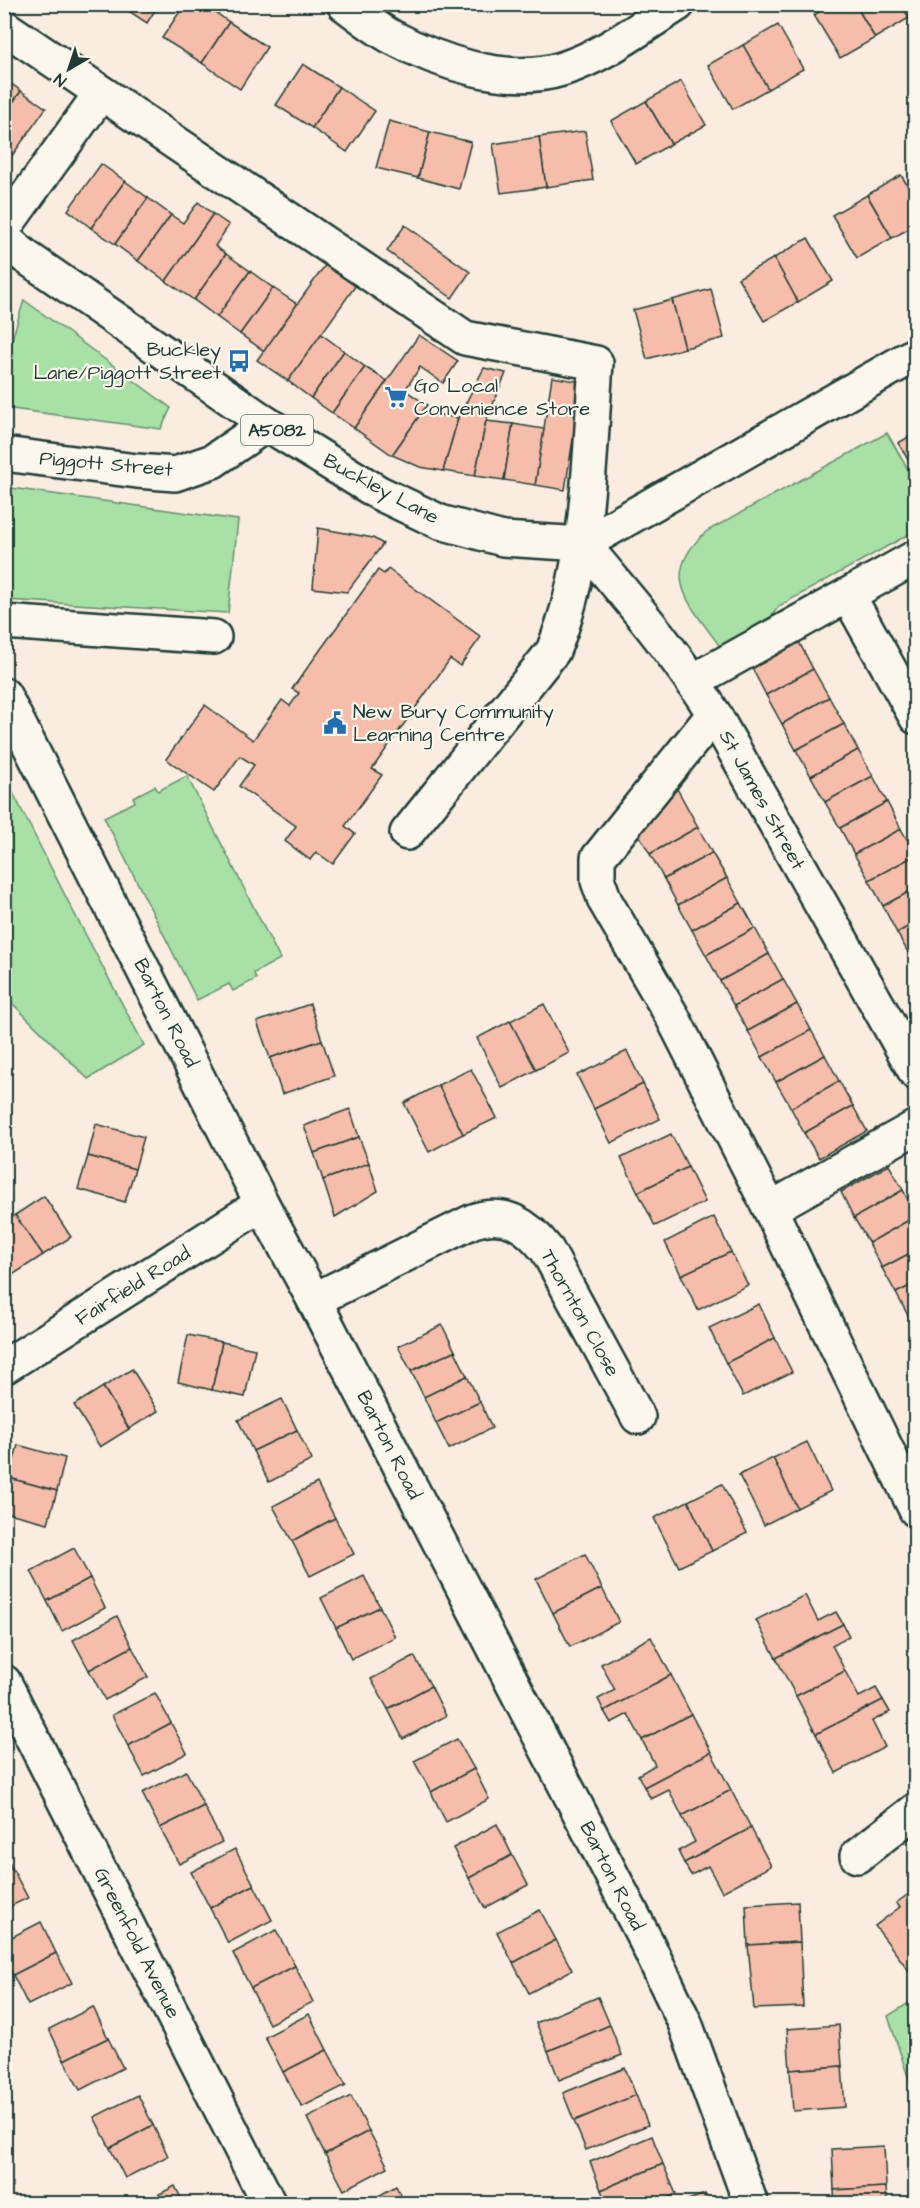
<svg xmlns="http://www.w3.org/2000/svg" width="920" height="2208" font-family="'Architects Daughter',sans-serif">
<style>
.green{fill:#a7e1a6;stroke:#638f6d;stroke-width:1.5}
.building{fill:#f6beaa;stroke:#1f3d34;stroke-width:1.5}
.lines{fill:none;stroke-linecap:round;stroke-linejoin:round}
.minor-casing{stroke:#1f3d34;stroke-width:38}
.major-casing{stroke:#1f3d34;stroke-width:38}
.minor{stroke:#fbf7ec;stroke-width:33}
.major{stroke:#fbf7ec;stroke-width:33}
.labels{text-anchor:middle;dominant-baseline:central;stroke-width:4.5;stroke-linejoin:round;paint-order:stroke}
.shield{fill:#fbf7ec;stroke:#61756b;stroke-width:1.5}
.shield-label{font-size:18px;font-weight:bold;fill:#1f3d34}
.poi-label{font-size:20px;fill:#1f3d34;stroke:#fbf7ec;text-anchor:start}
.street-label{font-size:20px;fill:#1f3d34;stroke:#fbf7ec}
</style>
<rect width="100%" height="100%" fill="#faecdf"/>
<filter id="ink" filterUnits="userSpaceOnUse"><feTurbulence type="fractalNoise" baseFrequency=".0167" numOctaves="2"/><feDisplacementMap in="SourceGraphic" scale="12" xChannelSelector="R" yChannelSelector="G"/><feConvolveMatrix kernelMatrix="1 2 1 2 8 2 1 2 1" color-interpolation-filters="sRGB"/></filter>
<g filter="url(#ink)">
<g class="green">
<path d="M24,300l147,108 -10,21 -156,-21v-46z"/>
<path d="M887,433l28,48v50l-136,75 -15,20 -43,22c-30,-43 -65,-72 -14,-117z"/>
<path d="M4,487l234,33 -10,93 -223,-13z"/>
<path d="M4,775l67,132 73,138 -56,34 -83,-83z"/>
<path d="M187,776l93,183 -26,14 2,6 -23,12 -4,-7 -32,16 -93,-183 31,-15 -2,-5 22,-11 3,5z"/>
<path d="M915,1999v99l-27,-82z"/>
</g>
<g class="building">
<path d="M118,4h41l-12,19z"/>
<path d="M185,4h18l26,18 -27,41 -40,-25z"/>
<path d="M832,4h23l20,34 -35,20 -26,-43z"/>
<path d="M855,4h46l8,14 -34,20z"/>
<path d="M229,22l38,25 -27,42 -38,-26z"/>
<path d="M778,25l25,44 -35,20 -25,-44z"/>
<path d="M743,45l25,44 -35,20 -25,-44z"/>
<path d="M303,64l36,23 -27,41 -36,-23z"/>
<path d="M6,80l15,11 -17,24v-32z"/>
<path d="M681,81l25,44 -35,19 -25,-43z"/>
<path d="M339,87l36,24 -28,41 -35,-24z"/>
<path d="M21,91l25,17 -42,59v-52z"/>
<path d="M646,101l25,43 -35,20 -25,-43z"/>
<path d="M389,121l41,11 -12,46 -42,-10z"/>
<path d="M585,131l8,49 -47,7 -7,-50z"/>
<path d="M430,132l41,10 -12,47 -41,-11z"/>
<path d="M539,137l7,50 -45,6 -8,-49z"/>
<path d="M101,164l24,17 -34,47 -23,-18z"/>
<path d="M901,175l15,24v26l-24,13 -25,-43z"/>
<path d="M125,181l23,17 -33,46 -24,-16z"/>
<path d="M867,195l25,43 -35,20 -25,-43z"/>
<path d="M148,198l23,17 -33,46 -23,-17z"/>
<path d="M198,202l15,12 -47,67 -28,-20 33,-46 12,8z"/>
<path d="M213,214l16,11 -14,21 11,8 -32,46 -28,-19z"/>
<path d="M405,225l65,47 -18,26 -65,-47z"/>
<path d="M808,238l25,43 -35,21 -24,-44z"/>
<path d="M226,254l24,17 -33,46 -23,-17z"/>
<path d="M774,258l24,44 -34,19 -26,-43z"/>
<path d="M326,264l30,21 -68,96 -31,-21z"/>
<path d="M250,271l23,17 -33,46 -23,-17z"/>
<path d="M273,288l24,16 -33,47 -24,-17z"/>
<path d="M711,289l13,49 -39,10 -13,-48z"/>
<path d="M672,300l13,48 -38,11 -14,-49z"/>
<path d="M321,334l23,17 -33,47 -23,-17z"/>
<path d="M419,335l39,26 -15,22 -23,-16 -15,23 22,15 -35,50 -38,-27z"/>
<path d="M344,351l21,16 -33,46 -21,-15z"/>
<path d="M365,367l22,14 -33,47 -22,-15z"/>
<path d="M484,368l22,5 -20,48 -11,55 -32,-5 15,-53z"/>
<path d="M552,377l30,5 -17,108 -30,-5z"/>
<path d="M422,412l36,6 -15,53 -23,-4 -28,-12z"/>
<path d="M486,421l27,3 -9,56 -29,-4z"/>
<path d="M513,424l31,5 -9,56 -31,-5z"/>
<path d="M916,433v39l-18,-29z"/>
<path d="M318,528l55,10 10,6 -36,48 -34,-4z"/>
<path d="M388,569l93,68 -21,29 -10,-7 -78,110 10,6 -37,51 10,8 -22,30 -17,-12 -6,8 -25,-19 11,-15 -57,-40 15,-21 -14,-9 -26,36 -48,-33 39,-54 48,35 29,-40 8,6 9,-13 -7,-4 86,-119 6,4z"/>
<path d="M798,640l15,29 -47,26 -15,-29z"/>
<path d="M813,669l16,28 -47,27 -16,-29z"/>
<path d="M829,697l15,27 -48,26 -14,-26z"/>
<path d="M844,724l14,26 -47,26 -15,-26z"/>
<path d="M858,750l15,26 -48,26 -14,-26z"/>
<path d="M873,776l14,26 -47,26 -15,-26z"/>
<path d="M675,785l23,42 -48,27 -14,-25z"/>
<path d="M887,802l14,27 -47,25 -14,-26z"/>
<path d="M698,827l14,26 -48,26 -14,-25z"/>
<path d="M901,829l15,26 -47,25 -15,-26z"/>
<path d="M712,853l15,25 -49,27 -14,-26z"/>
<path d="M916,855v33l-33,18 -14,-26z"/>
<path d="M727,878l14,25 -49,27 -14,-25z"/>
<path d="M916,888v34l-19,11 -14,-27z"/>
<path d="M741,903l14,25 -49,27 -14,-25z"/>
<path d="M916,922v37l-3,2 -16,-28z"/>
<path d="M755,928l14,26 -49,27 -14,-26z"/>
<path d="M769,954l14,25 -49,27 -14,-25z"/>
<path d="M783,979l14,25 -49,27 -14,-25z"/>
<path d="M310,1004l12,36 -52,18 -13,-36z"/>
<path d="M544,1004l25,49 -33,17 -26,-49z"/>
<path d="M797,1004l14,26 -49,27 -14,-26z"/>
<path d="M510,1021l26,49 -34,18 -25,-50z"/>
<path d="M811,1030l14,25 -49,27 -14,-25z"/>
<path d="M322,1040l12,36 -52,18 -12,-36z"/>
<path d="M627,1051l16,33 -49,25 -17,-34z"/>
<path d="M825,1055l14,26 -48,27 -15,-26z"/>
<path d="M471,1069l26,49 -34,16 -25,-49z"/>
<path d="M839,1081l14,25 -49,27 -13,-25z"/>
<path d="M643,1084l17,35 -49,24 -17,-34z"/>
<path d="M438,1085l25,49 -34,18 -25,-49z"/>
<path d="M853,1106l14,25 -48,27 -15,-25z"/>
<path d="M350,1109l9,28 -45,16 -10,-27z"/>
<path d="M96,1124l48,13 -9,32 -47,-13z"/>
<path d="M671,1134l17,33 -50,25 -17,-34z"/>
<path d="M359,1137l10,26 -46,17 -9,-27z"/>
<path d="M88,1156l47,13 -10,33 -47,-13z"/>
<path d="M369,1163l9,28 -43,26 -12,-37z"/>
<path d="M889,1165l14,25 -49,28 -13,-26z"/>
<path d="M688,1167l17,35 -50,24 -17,-34z"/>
<path d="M903,1190l13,26 -47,27 -15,-25z"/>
<path d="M44,1196l27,41 -28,18 -28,-40z"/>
<path d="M15,1215l28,40 -29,19 -10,-13v-39z"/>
<path d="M916,1216v34l-34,18 -13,-25z"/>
<path d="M714,1217l17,35 -50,23 -16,-33z"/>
<path d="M916,1250v33l-20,10 -14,-25z"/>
<path d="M731,1252l17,33 -50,25 -17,-35z"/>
<path d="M916,1283v33l-6,3 -14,-26z"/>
<path d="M759,1304l16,34 -49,25 -17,-35z"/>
<path d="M442,1325l13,26 -44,20 -13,-25z"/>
<path d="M188,1335l34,7 -10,48 -34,-8z"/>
<path d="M775,1338l17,34 -49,24 -17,-33z"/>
<path d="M222,1342l33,7 -10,48 -33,-7z"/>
<path d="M455,1351l12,25 -43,21 -13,-26z"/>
<path d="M132,1369l26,42 -29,18 -26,-42z"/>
<path d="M467,1376l13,26 -44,21 -12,-26z"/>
<path d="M103,1387l26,42 -29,18 -26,-42z"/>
<path d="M282,1399l15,31 -44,21 -15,-31z"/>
<path d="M480,1402l12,26 -43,21 -13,-26z"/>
<path d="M297,1430l15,30 -43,22 -16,-31z"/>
<path d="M807,1442l24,49 -34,17 -24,-50z"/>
<path d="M18,1445l47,13 -8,33 -48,-13z"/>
<path d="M773,1458l24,50 -33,17 -25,-50z"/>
<path d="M9,1478l48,13 -9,32 -44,-11v-15z"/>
<path d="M317,1483l18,35 -43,23 -19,-35z"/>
<path d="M722,1484l25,49 -35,18 -24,-50z"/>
<path d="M688,1501l24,50 -33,16 -25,-49z"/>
<path d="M335,1518l19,36 -44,22 -18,-35z"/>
<path d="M74,1548l16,30 -43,23 -16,-30z"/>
<path d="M585,1554l17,34 -49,25 -17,-34z"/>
<path d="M364,1576l16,31 -44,21 -15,-30z"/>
<path d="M90,1578l15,30 -43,23 -15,-30z"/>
<path d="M602,1588l17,34 -49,25 -17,-34z"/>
<path d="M805,1595l13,26 18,-9 7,12 -67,34 -20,-38z"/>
<path d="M380,1607l15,30 -44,22 -15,-31z"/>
<path d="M117,1616l15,31 -43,23 -16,-30z"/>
<path d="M843,1624l6,12 -17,9 13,26 -49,25 -20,-38z"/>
<path d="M651,1637l20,38 -67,36 -6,-12 17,-9 -14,-26z"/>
<path d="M132,1647l16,30 -43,23 -16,-30z"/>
<path d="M414,1656l17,30 -43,23 -17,-30z"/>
<path d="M845,1671l14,26 17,-9 7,12 -67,34 -20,-38z"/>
<path d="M671,1675l20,39 -49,26 -14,-26 -17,9 -7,-12z"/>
<path d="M431,1686l15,30 -43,23 -15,-30z"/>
<path d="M155,1693l16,30 -43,23 -16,-31z"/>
<path d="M883,1700l7,12 -18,9 13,26 -49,26 -20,-39z"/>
<path d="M691,1714l20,38 -67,35 -6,-12 17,-10 -13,-25z"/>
<path d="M171,1723l16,30 -43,23 -16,-30z"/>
<path d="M457,1739l17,30 -43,23 -17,-31z"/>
<path d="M711,1752l20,38 -49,26 -13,-26 -18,9 -7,-12z"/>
<path d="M474,1769l15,30 -43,23 -15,-30z"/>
<path d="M186,1771l18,35 -44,22 -18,-35z"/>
<path d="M731,1790l20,38 -67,35 -6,-12 17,-9 -13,-26z"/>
<path d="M204,1806l18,36 -43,22 -19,-36z"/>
<path d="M497,1824l15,31 -43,23 -16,-30z"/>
<path d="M751,1828l20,38 -49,26 -14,-26 -17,9 -7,-12z"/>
<path d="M235,1849l19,36 -44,23 -19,-36z"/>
<path d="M4,1852l8,16 -8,3z"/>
<path d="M512,1855l16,30 -43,23 -16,-30z"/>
<path d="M12,1868l16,30 -24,11v-38z"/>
<path d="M254,1885l18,35 -44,23 -18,-35z"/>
<path d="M913,1891l3,4v73l-6,4 -35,-46 25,-19 -4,-4z"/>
<path d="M798,1902l2,40 -52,3 -2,-40z"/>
<path d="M540,1910l16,30 -43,23 -16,-31z"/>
<path d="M41,1922l15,31 -43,22 -9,-16v-18z"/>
<path d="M276,1930l19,36 -44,22 -18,-35z"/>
<path d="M556,1940l16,30 -43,23 -16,-30z"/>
<path d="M800,1942l3,65 -49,2 -6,-64z"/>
<path d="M56,1953l16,30 -44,22 -15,-30z"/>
<path d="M295,1966l18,36 -44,22 -18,-36z"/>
<path d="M598,1997l12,28 -62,26 -12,-28z"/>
<path d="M93,2007l15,31 -44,22 -15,-31z"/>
<path d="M309,2014l18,36 -44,22 -18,-35z"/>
<path d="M610,2025l12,30 -63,25 -11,-29z"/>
<path d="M839,2025l3,41 -52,4 -3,-41z"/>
<path d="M108,2038l15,30 -43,22 -16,-30z"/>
<path d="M327,2050l19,35 -44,22 -19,-35z"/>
<path d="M842,2066l3,41 -52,4 -3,-41z"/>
<path d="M625,2068l11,27 -62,26 -11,-28z"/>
<path d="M138,2095l15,30 -43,23 -16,-31z"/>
<path d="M636,2095l12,30 -62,25 -12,-29z"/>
<path d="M351,2096l18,35 -44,23 -18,-36z"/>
<path d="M153,2125l15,31 -43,22 -15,-30z"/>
<path d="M369,2131l19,36 -44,23 -19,-36z"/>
<path d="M652,2136l11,28 -62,26 -11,-28z"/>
<path d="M884,2146l2,41 -52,3 -2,-41z"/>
<path d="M663,2164l13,30 -24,10h-45l-6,-14z"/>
<path d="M175,2186l9,18h-44z"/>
<path d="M396,2186l9,18h-41z"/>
<path d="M886,2187l1,17h-52l-1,-14z"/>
<path d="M705,2194l3,10h-31z"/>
</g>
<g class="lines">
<g class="minor-casing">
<g id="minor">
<path d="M344,4c15,11 30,23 46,32 48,26 117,50 172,33 42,-13 79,-42 116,-65"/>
<path d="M4,27l461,311 131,25c-7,96 -6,198 -43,288l-146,182"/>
<path d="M4,228l97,-135"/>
<path d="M4,454l133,17 38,3 38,-13 54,-37"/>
<path d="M583,544c46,55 93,109 131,170l202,359"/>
<path d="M848,595l68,122"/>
<path d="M4,622l210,15"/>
<path d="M693,681l223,-124"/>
<path d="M4,695l258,509 52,96 332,641 39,82 66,181"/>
<path d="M714,714l-116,144v23l7,20 67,115 98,193 146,301"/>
<path d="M770,1209l146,-82"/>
<path d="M314,1300l159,-79c33,-11 54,4 74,29l91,167"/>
<path d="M4,1367l258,-163"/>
<path d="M4,1682l265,522"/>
<path d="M857,1856l59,-46"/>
</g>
</g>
<g class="major-casing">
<path id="major" d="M4,239l22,18 241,167 112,69 61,29 63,17 80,5 333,-190"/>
</g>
<use href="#minor" class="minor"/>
<use href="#major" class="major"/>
</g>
</g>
<defs>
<g id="bus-bare" transform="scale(1.8)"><path d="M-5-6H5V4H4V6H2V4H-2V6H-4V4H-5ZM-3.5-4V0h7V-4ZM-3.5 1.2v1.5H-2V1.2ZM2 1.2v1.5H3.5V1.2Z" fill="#1f6fb2" stroke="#fbf7ec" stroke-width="2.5" paint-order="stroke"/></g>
<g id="supermarket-bare" transform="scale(1.8)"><path d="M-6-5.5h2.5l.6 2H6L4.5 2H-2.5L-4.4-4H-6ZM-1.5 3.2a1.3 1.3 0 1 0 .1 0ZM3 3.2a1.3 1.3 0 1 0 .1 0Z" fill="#1f6fb2" stroke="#fbf7ec" stroke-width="2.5" paint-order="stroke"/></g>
<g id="civic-bare" transform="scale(1.8)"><path d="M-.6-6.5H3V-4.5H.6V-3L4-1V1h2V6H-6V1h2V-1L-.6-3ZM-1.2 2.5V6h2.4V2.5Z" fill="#1f6fb2" stroke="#fbf7ec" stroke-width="2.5" paint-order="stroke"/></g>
</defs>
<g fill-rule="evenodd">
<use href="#bus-bare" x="239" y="361"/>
<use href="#supermarket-bare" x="396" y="397"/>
<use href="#civic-bare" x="335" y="723"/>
</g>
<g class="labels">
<rect class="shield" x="241" y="415" width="72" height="30" rx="4.5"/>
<g class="shield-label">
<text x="277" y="430">A5082</text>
</g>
<g class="poi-label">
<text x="221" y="350" text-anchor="end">Buckley<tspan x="221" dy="23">Lane/Piggott Street</tspan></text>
<text x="414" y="386">Go Local<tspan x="414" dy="23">Convenience Store</tspan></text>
<text x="353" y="712">New Bury Community<tspan x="353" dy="23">Learning Centre</tspan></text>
</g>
<g class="street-label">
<text transform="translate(106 464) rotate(5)">Piggott Street</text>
<text transform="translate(381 489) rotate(28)">Buckley Lane</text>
<text transform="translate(762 800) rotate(61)">St James Street</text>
<text transform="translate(166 1013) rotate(63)">Barton Road</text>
<text transform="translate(133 1286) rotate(-32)">Fairfield Road</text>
<text transform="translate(580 1313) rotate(61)">Thornton Close</text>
<text transform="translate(389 1445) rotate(63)">Barton Road</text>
<text transform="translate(612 1876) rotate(63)">Barton Road</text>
<text transform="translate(137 1943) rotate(63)">Greenfold Avenue</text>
</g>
</g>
<rect width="920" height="2208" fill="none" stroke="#fbf7ec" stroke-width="24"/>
<rect x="12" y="12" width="896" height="2184" fill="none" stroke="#1f3d34" stroke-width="2" filter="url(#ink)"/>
<g transform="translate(69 69) rotate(219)" stroke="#fbf7ec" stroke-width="4.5" paint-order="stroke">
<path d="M0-4.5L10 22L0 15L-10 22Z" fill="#1f3d34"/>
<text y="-9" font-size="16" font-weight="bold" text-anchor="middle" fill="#1f3d34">N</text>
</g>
</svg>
